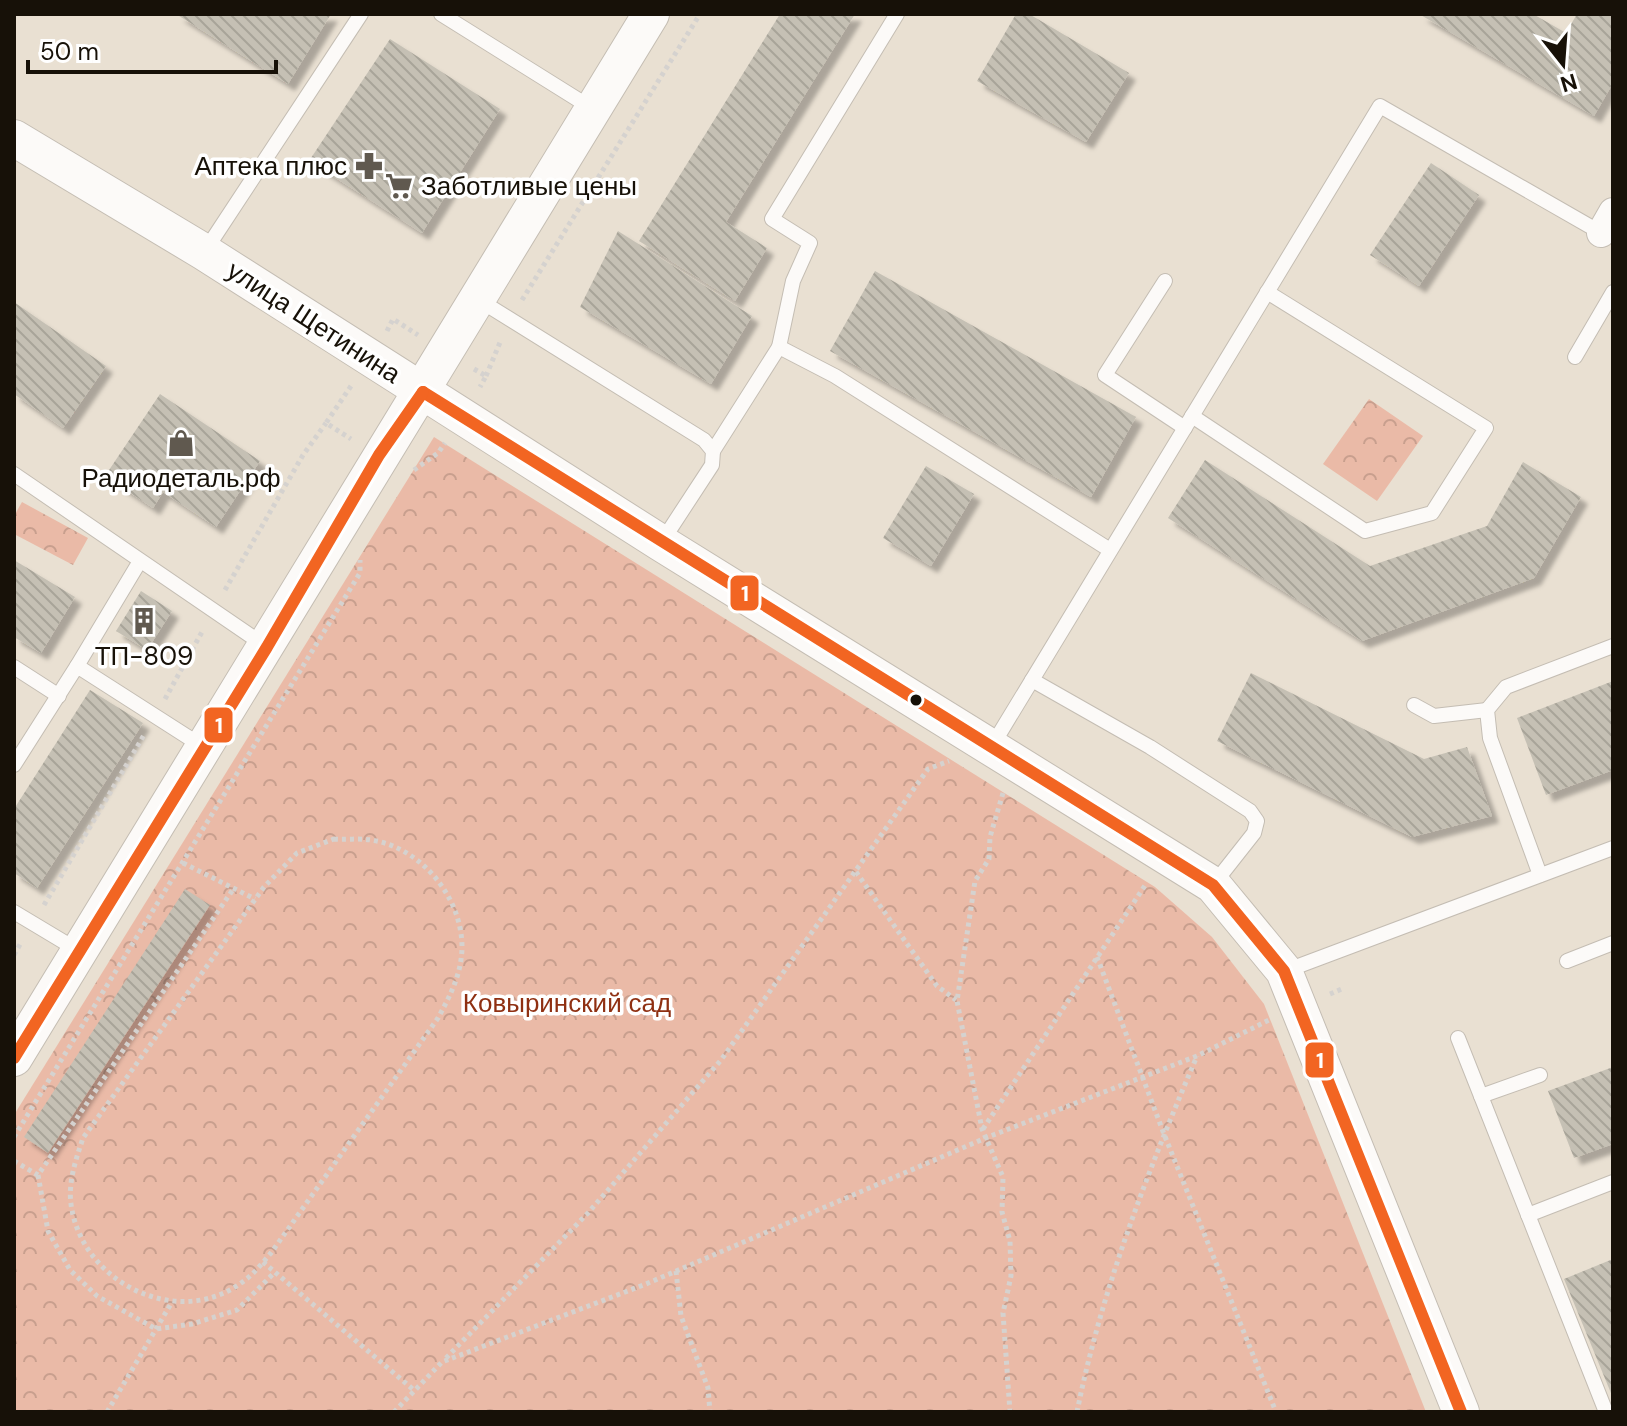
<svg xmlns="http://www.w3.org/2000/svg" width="1627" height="1426" font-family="'DM Sans',sans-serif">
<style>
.park{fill:url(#park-crowns)}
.building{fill:url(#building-back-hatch);filter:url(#shadow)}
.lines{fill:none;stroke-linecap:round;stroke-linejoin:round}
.service-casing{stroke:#c4bdb3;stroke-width:16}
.minor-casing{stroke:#c4bdb3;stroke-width:30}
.tertiary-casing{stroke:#c4bdb3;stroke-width:38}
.path{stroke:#d5d2cf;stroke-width:5;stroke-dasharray:4 4;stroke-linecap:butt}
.service{stroke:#fcfaf8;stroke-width:14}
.minor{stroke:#fcfaf8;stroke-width:28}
.tertiary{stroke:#fcfaf8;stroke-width:36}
.bus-1-casing{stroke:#fff;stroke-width:18}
.bus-1{stroke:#f26522;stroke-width:12}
.bus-dot{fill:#171108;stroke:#fff;stroke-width:3}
.labels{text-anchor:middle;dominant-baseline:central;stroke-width:7;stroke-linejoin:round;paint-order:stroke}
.poi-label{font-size:26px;fill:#171108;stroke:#fff}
.street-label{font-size:26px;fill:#171108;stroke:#fff}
.park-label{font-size:26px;fill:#8f3012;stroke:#fff}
.line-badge{stroke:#fff;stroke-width:3}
.badge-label{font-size:22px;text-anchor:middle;font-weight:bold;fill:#fff}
</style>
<defs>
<pattern id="park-crowns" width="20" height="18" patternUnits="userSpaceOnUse" patternTransform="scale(2)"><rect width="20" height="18" fill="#eabaa7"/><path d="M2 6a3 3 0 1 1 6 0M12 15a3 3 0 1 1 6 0" fill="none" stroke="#c89f8e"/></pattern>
<pattern id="building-back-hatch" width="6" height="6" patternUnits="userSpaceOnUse" patternTransform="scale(2)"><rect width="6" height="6" fill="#c5c0b4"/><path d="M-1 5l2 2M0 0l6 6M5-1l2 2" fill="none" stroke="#a8a499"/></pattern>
<filter id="shadow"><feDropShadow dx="7" dy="7" stdDeviation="2" flood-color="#0004"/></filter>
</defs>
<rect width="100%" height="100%" fill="#e9e0d2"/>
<g class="park">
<path d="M1369,399l54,37 -46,65 -54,-37z"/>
<path d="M434,437l721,450 57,50 52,67 162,408h-1412v-297z"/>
<path d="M22,502l66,36 -15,27 -59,-31v-18z"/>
</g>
<g class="building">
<path d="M176,14h155l-43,70z"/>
<path d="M780,14h75l-129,208 41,26 -32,53 -96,-60z"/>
<path d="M1016,14h13l100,59 -43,69 -109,-61z"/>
<path d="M1419,14h114l33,19 11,-19h36v69l-19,33z"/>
<path d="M390,39l110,70 -78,124 -113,-72z"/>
<path d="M1431,163l48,32 -60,91 -49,-31z"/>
<path d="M618,231l134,85 -41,68 -131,-77z"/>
<path d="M875,271l261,146 -45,80 -261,-146z"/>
<path d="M14,302l92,64 -43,62 -49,-34z"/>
<path d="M160,394l100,67 -44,66 -53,-35 -10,16 -48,-32z"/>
<path d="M1205,460l165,106 117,-40 36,-64 58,35 -47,81 -172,63 -194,-123z"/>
<path d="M926,466l48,28 -43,72 -48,-28z"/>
<path d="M14,560l61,37 -34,56 -27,-16z"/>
<path d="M141,591l31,20 -25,39 -31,-19z"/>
<path d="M1251,673l173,86 43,-12 25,69 -80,21 -195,-96z"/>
<path d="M1613,681v89l-67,25 -29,-77z"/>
<path d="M90,690l53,33 -106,165 -23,-15v-64z"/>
<path d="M185,889l25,16 -162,248 -24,-16z"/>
<path d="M1613,1067v77l-39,14 -26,-67z"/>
<path d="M1613,1259v139l-49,-119z"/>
</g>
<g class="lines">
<g class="service-casing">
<g id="service">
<path d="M441,14l152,95"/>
<path d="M205,251l156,-237"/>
<path d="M1165,281l-60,94 80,53"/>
<path d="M479,300l225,140 9,11 -1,14 -51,78"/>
<path d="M779,347l56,29 275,174"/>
<path d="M1575,357l38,-65"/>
<path d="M1192,416l173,115 67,-18 54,-85 -219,-136"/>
<path d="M713,451l66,-104 14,-66 17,-38 -38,-24 125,-205"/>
<path d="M14,474l250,171"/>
<path d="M77,666l63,-105"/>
<path d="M14,667l45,29"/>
<path d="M1032,680l118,67 100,64 7,10 -3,12 -41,52"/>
<path d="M1414,705l20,11 53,-6"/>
<path d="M992,746l388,-640 225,129"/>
<path d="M14,765l63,-99 128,82"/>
<path d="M1540,875l-50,-137 -3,-28 19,-23 107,-41"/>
<path d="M14,912l65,39"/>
<path d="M1567,961l46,-18"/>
<path d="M1285,971l328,-123"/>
<path d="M1458,1038l148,374"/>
<path d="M1481,1096l59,-21"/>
<path d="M1528,1215l85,-33"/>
</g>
</g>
<g class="minor-casing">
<path id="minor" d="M1601,233l12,-21"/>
</g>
<g class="tertiary-casing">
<g id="tertiary">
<path d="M14,138l190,114 457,291 552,342 71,86 177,441"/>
<path d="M14,1058l637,-1044"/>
</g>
</g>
<g class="path">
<path d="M522,300l178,-286"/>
<path d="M387,331l6,-12 25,16"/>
<path d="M474,369l12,7 -6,11"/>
<path d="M486,376l15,-36"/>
<path d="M351,386l-25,37 25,16"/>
<path d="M414,470l24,-17 7,-10"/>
<path d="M225,590l78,-135 23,-32"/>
<path d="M165,699l38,-69"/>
<path d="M1003,793l-13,44 -1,22 -14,22 -18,120 25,128 21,48 -1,35 8,29 1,35 -8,37 7,99"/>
<path d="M334,839c12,1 25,-1 37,1 50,7 92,58 91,109 -1,26 -12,47 -24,69l-167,235c-8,9 -16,20 -26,27 -65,52 -164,3 -174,-76 -3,-22 5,-45 12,-66l181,-251 33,-34z"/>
<path d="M183,863l72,36"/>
<path d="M856,872l81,114 19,14"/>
<path d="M44,905l100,-170"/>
<path d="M14,955l8,-14"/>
<path d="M1097,957l67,177 112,278"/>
<path d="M1330,994l14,-6"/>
<path d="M983,1129l163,-245"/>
<path d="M14,1137l346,-564v-13"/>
<path d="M14,1161l24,14 196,-287"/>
<path d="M38,1175l10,56 22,39 27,26 59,33 36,-5 45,-14 38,-38"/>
<path d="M263,1262l152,129"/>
<path d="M676,1271l5,45 27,72 2,24"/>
<path d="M446,1358l142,-145 133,-153 207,-291 21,-8"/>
<path d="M107,1412l65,-110"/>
<path d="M394,1412l48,-50 204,-78 342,-147 209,-81 72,-36"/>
<path d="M1077,1412c25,-124 71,-241 120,-356"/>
</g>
<use href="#service" class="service"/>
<use href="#minor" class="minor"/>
<use href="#tertiary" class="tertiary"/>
<g class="bus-1-casing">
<g id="bus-1">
<path d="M423,392l790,493 71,86 177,441"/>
<path d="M14,1058l253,-411 112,-192 44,-63"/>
</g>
</g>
<use href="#bus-1" class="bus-1"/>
</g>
<defs>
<g id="pharmacy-bare" transform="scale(2.16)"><path d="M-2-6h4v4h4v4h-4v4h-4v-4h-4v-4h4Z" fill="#60594f" stroke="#fff" stroke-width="2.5" paint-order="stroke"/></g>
<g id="supermarket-bare" transform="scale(2.16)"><path d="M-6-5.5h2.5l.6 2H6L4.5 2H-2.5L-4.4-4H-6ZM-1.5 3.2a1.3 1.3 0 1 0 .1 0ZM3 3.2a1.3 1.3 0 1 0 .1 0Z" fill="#60594f" stroke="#fff" stroke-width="2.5" paint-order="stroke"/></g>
<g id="shop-bare" transform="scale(2.16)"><path d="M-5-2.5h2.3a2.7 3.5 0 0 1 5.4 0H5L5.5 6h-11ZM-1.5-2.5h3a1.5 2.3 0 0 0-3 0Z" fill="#60594f" stroke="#fff" stroke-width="2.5" paint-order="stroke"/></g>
<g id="building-bare" transform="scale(2.16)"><path d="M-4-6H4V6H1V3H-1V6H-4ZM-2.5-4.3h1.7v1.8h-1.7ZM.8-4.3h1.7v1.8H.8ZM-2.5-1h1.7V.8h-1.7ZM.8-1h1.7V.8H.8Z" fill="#60594f" stroke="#fff" stroke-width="2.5" paint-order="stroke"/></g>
</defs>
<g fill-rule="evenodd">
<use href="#pharmacy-bare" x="369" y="166"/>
<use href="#supermarket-bare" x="399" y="186"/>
<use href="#shop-bare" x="181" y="443"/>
<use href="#building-bare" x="144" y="621"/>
</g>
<circle class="bus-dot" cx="916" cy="700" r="7"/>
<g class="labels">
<g class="poi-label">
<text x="347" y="166" text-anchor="end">Аптека плюс</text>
<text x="421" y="186" text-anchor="start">Заботливые цены</text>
<text x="181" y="478">Радиодеталь.рф</text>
<text x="144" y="656">ТП-809</text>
</g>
<g class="street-label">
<text transform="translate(314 322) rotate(33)">улица Щетинина</text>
</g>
<g class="park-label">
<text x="567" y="1003">Ковыринский сад</text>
</g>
</g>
<g class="line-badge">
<rect x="729" y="574" width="31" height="38" rx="8" fill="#f26522"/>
<rect x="203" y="706" width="31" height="38" rx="8" fill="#f26522"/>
<rect x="1304" y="1041" width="31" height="38" rx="8" fill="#f26522"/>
</g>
<g class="badge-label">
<text x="745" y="601">1</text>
<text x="219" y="733">1</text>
<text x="1320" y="1068">1</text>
</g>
<rect width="1627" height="1426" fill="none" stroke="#171108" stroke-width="32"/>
<g transform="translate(1563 64) rotate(163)" stroke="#ffffff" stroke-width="6" paint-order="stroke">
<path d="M0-6L14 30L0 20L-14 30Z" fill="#171108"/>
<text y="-12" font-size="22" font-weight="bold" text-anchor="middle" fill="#171108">N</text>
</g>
<path d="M28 60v12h248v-12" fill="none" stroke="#171108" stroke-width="4"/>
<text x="40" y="60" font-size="24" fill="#171108" stroke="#ffffff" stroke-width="6" paint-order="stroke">50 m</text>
</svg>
